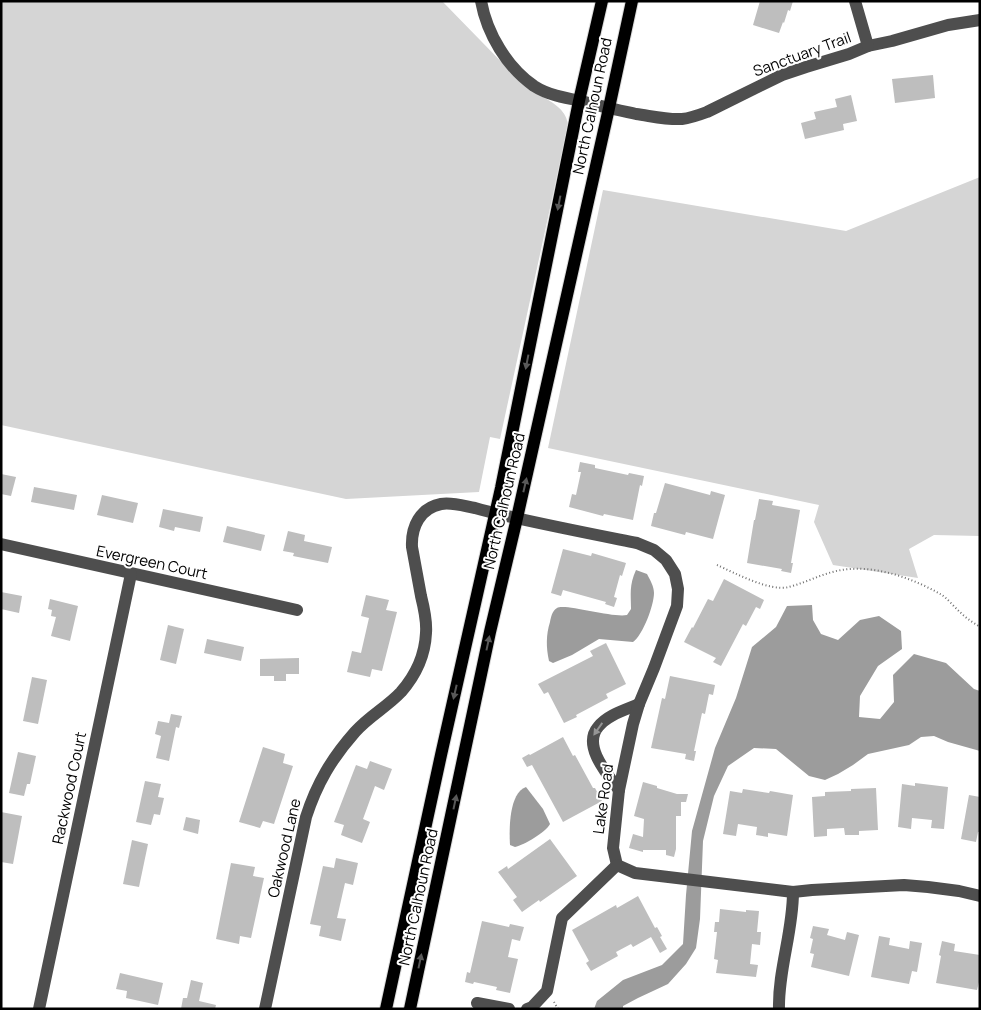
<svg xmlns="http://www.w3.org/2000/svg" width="981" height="1010" font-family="Manrope,sans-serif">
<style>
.green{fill:#d5d5d5}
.water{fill:#9c9c9c}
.building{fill:#bebebe}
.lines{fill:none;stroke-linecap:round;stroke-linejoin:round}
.major-casing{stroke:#dbdbdb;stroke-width:14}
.path{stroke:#707070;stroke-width:2;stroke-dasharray:1 2.5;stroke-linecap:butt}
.minor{stroke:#4e4e4e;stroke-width:12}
.major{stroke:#000;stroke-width:12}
.oneway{fill:#595959}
.oneway2{fill:#959595}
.labels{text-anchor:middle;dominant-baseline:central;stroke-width:4;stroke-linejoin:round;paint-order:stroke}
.street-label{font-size:15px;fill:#000;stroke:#fff}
</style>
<rect width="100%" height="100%" fill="#fff"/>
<g class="green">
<path d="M1,1h441l82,84c5,3 9,6 14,9 13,8 28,14 30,31l-68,314 -10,-2 -11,55 -133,7 -345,-74z"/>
<path d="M980,177v359l-46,-1 -25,14 9,29 -85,-13 -19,-43 5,-17 -271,-57 55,-258 243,41z"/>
</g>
<g class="water">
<path d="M636,570l11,4c3,6 7,12 7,19 0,12 -11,42 -21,49l-34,-3 -27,16 -19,8 -4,-2c-3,-14 -3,-26 1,-39 1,-5 2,-11 7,-14 7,-5 55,10 70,7l4,-6c0,-16 -2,-23 5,-39z"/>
<path d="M812,605l1,15 8,14 17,6 22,-20 19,-4 22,15 1,18 -24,17 -18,30 -1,21 21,2 14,-17 -1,-27 21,-21 32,9 28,26 6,2v60l-32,-9 -14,-6 -13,1 -12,8 -41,9 -15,11 -15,9 -13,6 -16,-4 -33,-27 -22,-1 -26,18 -14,30 -11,45 -3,78 -4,29 -10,16 -18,20 -30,14 -15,8v3h-29l3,-8 26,-21 39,-15 21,-21 3,-49 6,-64 23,-83 21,-50 16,-51 24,-20 11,-21z"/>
<path d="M526,787l17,22 7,15c-4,8 -26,21 -35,23l-5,-2c-1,-16 -1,-52 16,-58z"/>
</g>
<g class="building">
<path d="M760,1h33l-3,10 -2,-1 -4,13 -1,-1 -4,11 -26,-8z"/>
<path d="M933,75l2,23 -40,5 -3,-24z"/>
<path d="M851,95l6,26 -14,3 1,6 -39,9 -4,-16 15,-4 -2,-7 23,-5 -2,-8z"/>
<path d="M580,462l15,3v3l33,7 1,-2 15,3 -2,10 -2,-1 -7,35 -29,-6 -1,2 -34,-9 3,-13 4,1 5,-23h-3z"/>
<path d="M1,474l15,3 -5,19 -10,-2z"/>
<path d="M665,483l45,12 1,-4 14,4 -12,44 -27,-7 -1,3 -34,-9 3,-13h2z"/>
<path d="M34,487l43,8 -3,15 -43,-8z"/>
<path d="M102,495l36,8 -5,20 -36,-8z"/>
<path d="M759,499l14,2 -1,4 28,5 -9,53h2l-2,10 -10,-2 1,-2 -35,-6 7,-43h1z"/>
<path d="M163,509l40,8 -3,15 -25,-5 -1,4 -15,-4z"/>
<path d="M227,526l38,9 -4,16 -38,-9z"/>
<path d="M288,531l17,4 -1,6 28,6 -4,16 -35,-7 1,-3 -11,-2z"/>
<path d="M563,549l28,7 1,-3 34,10 -4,13 -2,-1 -6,22 3,1 -3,9 -9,-3 1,-2 -43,-12 -2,6 -10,-3z"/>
<path d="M724,579l40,21 -4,9 -4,-2 -10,19 -3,-2 -22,42 -8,-4 3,-4 -32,-16 8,-15 1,1 15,-29 5,2z"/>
<path d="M1,592l21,4 -3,17 -18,-4z"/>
<path d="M366,595l23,5 -3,10 11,2 -15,59 -10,-2 -2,8 -23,-5 5,-21 9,2 8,-35 -8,-2z"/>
<path d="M50,599l28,7 -8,35 -19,-5 5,-19 -5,-1 1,-6 -4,-1z"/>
<path d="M168,625l16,4 -8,35 -16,-4z"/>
<path d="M207,639l37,8 -3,14 -37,-8z"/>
<path d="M606,643l20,41 -20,10 2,4 -32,17 1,2 -13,6 -16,-31 -4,2 -6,-10 55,-28 -3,-5z"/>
<path d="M299,658v16h-13v7h-12v-5h-14v-17z"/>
<path d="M670,676l45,9 -2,10 -4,-1 -4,20 -3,-1 -8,38h2l-2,10 -9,-2 1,-5 -35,-6 11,-50 3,1z"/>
<path d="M32,677l15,3 -9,44 -15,-3z"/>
<path d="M171,714l11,2 -3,12 -3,-1 -7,34 -13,-3 5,-22 -6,-2 3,-13 11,2z"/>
<path d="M563,737l10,19 2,-1 18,33h2l7,13 -39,21 -31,-57 -5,2 -5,-9 7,-4 1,1z"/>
<path d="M263,747l22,7 -2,9 10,3 -19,58 -11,-3 -3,7 -21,-6z"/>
<path d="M18,752l18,4 -6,28h-3l-3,12 -15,-3z"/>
<path d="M370,761l22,8 -8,21 -9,-4 -12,33 7,3 -8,21 -21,-8 3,-10 -10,-3 22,-57 11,4z"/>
<path d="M145,781l16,3 -3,13 6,1 -4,17 -6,-1 -3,11 -15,-3z"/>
<path d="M643,782l14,4v2l20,6h11l-2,8h-5v14h-5v33l-2,8 -8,-2v-5h-23v2l-14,-4 4,-14 10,3 1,-18 -10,-3z"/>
<path d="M915,783l33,4 -4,42 -13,-1 1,-8 -20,-2 -1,11 -13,-2 4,-43 13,2z"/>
<path d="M876,788l2,42 -19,1v4h-14l-1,-7 -17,1v7l-13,1 -2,-40 13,-1v-4l26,-1v-2z"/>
<path d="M743,789l26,4 1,-2 23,4 -6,41 -19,-3v4l-12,-2 1,-8 -19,-3 -2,12 -13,-2 7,-43 12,2z"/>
<path d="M969,795l11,2v35h-2l-2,10 -15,-3z"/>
<path d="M1,812l21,4 -9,48 -12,-2z"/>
<path d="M186,817l14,3 -2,14 -15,-4z"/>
<path d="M550,839l27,37 -37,26 -1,-2 -17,12 -9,-12 4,-3 -19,-25 9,-6 1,3z"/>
<path d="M132,840l16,4 -9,43 -16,-3z"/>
<path d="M336,858l22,5 -5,22 -8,-2 -8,35 9,1 -5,22 -22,-5 2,-10 -11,-2 13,-58 11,2z"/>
<path d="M231,863l24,4 -2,9 11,2 -13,60 -11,-2 -1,8 -23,-5z"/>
<path d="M638,896l17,32 2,-1 5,9 -2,1 7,12 -7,4 -9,-16 -18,10 -2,-3 -15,8 2,4 -27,15 -5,-8 3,-2 -17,-31 44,-25 1,3z"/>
<path d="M720,909l26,3v-2l13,1 -2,21h4l-1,13 -8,-1 -2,20 8,1 -2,12 -40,-4 2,-13 -4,-1 3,-27h-3l1,-10h4z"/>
<path d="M482,921l27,6 1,-3 14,3 -4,14 -8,-2 -4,18 10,2 -8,34 -14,-3 1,-3 -23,-5 -1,2 -8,-2 2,-10 3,1z"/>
<path d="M813,926l16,3 -2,6 18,5 2,-8 12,3 -10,41 -38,-9 3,-13 -4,-1 3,-14 -3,-1z"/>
<path d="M879,936l11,2 -1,7 20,4 1,-8 12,2 -5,29 -5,-1 -3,13 -38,-7z"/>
<path d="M942,941l13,3 -1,7 26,4v23l-3,12 -41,-7 5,-27 -2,-1z"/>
<path d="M120,973l43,10 -5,22 -32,-7 1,-7 -11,-2z"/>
<path d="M191,980l12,3 -4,18 17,4 -1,4h-34l2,-11h4z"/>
</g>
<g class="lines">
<g class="major-casing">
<g id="major">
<path d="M386,1009l55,-254 60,-267 78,-387 23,-100"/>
<path d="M410,1009l80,-377 27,-114 92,-410 23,-107"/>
</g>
</g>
<g class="path">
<path d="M717,565c18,8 53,27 72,22 22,-6 39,-17 62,-18 31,-2 65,11 91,26 7,5 13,13 19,18 6,6 13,10 19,14"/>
<path d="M554,1002l4,7"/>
</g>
<g class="minor">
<path d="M481,1c6,33 26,66 53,85 14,9 31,12 47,15 18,5 37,9 55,13 15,2 31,6 46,5 9,-1 17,-4 25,-7l75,-37 24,-8 43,-13 19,-8 24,-5 56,-16 32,-5"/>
<path d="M855,1l13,45"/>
<path d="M1,544l296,66"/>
<path d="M619,790c-11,-15 -37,-44 -21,-63 9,-12 27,-17 41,-23"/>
<path d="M477,1003l32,6"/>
<path d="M39,1009l92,-435"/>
<path d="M265,1009l41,-192c11,-34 26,-59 49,-85 14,-16 32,-25 46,-40 14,-16 24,-37 25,-59 1,-12 -2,-25 -5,-37 -3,-17 -6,-33 -9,-49 -1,-20 8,-39 29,-43 11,-2 23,2 34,4 14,4 28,7 41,10 40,9 81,17 121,25l17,7 12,10 9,14 3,15 -1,17 -23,62 -15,36 -6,20 -14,66 -6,58 4,17 18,8 158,19 19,-2 92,-5 24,2 31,4 21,5"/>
<path d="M527,1009l5,-2 15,-16 15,-73 55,-53"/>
<path d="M779,1009c-1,-39 14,-77 14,-117"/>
</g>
<use href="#major" class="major"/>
</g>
<defs><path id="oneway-solid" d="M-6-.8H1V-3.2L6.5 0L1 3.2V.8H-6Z" transform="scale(1.25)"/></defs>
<g class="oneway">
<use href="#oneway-solid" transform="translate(559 203) rotate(101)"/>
<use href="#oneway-solid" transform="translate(527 362) rotate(101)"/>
<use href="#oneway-solid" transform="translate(525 485) rotate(-77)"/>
<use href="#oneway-solid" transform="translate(488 643) rotate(-78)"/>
<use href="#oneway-solid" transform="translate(455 692) rotate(103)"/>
<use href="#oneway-solid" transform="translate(455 802) rotate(-78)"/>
<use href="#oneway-solid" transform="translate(420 961) rotate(-78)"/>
</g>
<use class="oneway2" href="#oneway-solid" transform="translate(598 729) rotate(125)"/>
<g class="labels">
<g class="street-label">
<text transform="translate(802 54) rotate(-20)">Sanctuary Trail</text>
<text transform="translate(592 106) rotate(-78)">North Calhoun Road</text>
<text transform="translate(504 501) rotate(-77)">North Calhoun Road</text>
<text transform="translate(152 562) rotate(12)">Evergreen Court</text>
<text transform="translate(69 788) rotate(-78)">Rackwood Court</text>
<text transform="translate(603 799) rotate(-82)">Lake Road</text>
<text transform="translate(284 848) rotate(-77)">Oakwood Lane</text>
<text transform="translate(418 897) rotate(-78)">North Calhoun Road</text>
</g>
</g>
<rect width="981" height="1010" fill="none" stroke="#000000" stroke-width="5"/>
</svg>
